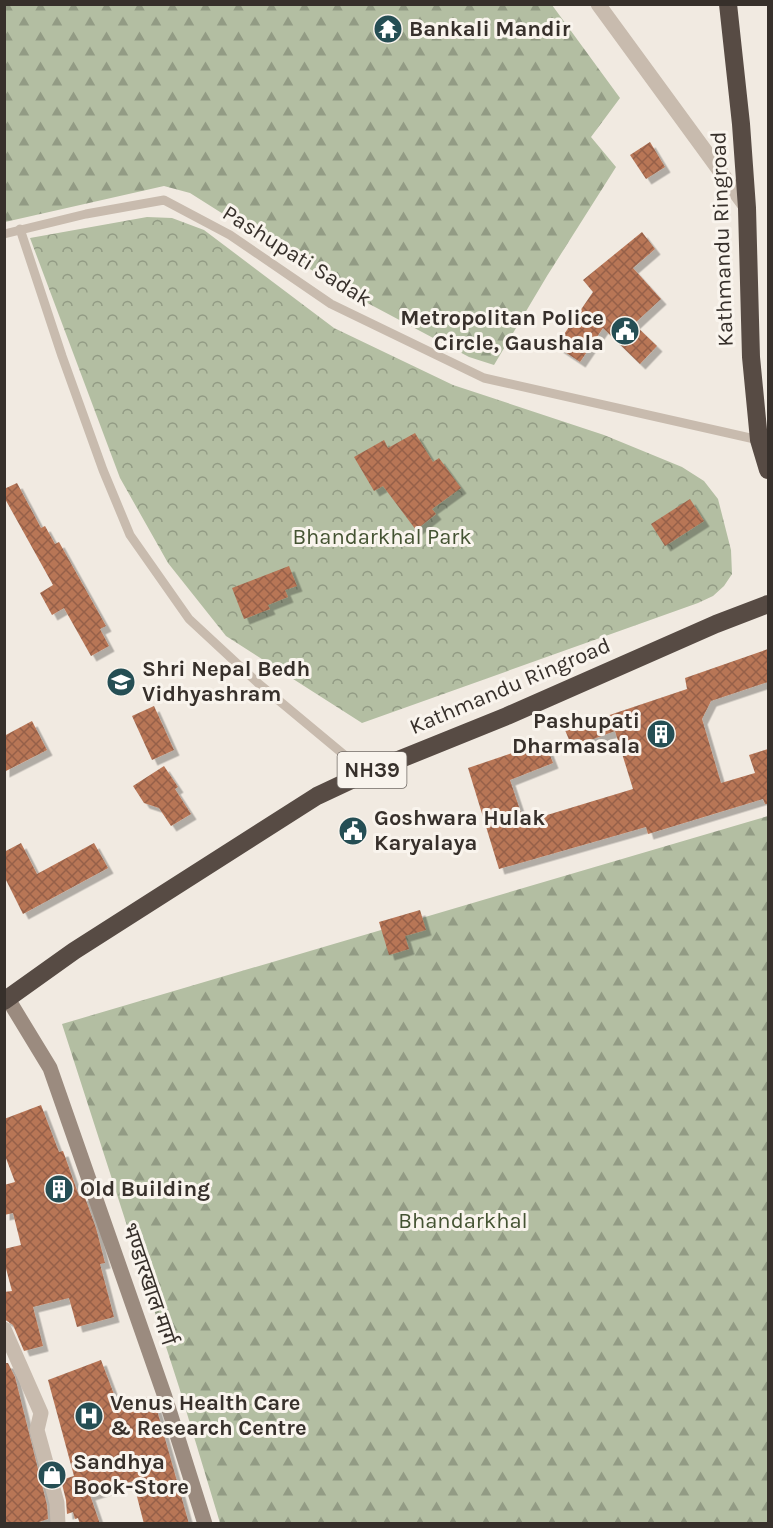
<svg xmlns="http://www.w3.org/2000/svg" width="773" height="1528" font-family="Karla,'Noto Sans Devanagari',sans-serif">
<style>
.forest{fill:url(#forest-firs)}
.park{fill:url(#park-crowns)}
.building{fill:url(#building-cross-hatch);filter:url(#shadow)}
.lines{fill:none;stroke-linecap:round;stroke-linejoin:round}
.lane{stroke:#c8bbae;stroke-width:9}
.street{stroke:#c8bbae;stroke-width:15}
.secondary{stroke:#9b8b7f;stroke-width:15}
.highway{stroke:#574b44;stroke-width:18}
.labels{text-anchor:middle;dominant-baseline:central;stroke-width:6;stroke-linejoin:round;paint-order:stroke}
.shield{fill:#f9f4ed;stroke:#716b65;stroke-width:1.5}
.shield-label{font-size:21px;font-weight:bold;fill:#37302b}
.poi-label{font-size:22px;font-weight:bold;fill:#37302b;stroke:#f9f4ed;text-anchor:start}
.street-label{font-size:22px;fill:#37302b;stroke:#f9f4ed}
.park-label{font-size:22px;fill:#445332;stroke:#f9f4ed}
</style>
<defs>
<pattern id="forest-firs" width="22" height="20" patternUnits="userSpaceOnUse" patternTransform="scale(1.5)"><rect width="22" height="20" fill="#b3bea2"/><path d="M5 1l3.5 6h-7zM16 11l3.5 6h-7z" fill="#929b84"/></pattern>
<pattern id="park-crowns" width="20" height="18" patternUnits="userSpaceOnUse" patternTransform="scale(1.5)"><rect width="20" height="18" fill="#b3bea2"/><path d="M2 6a3 3 0 1 1 6 0M12 15a3 3 0 1 1 6 0" fill="none" stroke="#929b84"/></pattern>
<pattern id="building-cross-hatch" width="8" height="8" patternUnits="userSpaceOnUse" patternTransform="scale(1.5)"><rect width="8" height="8" fill="#b87657"/><path d="M0 0l8 8M0 8l8-8" fill="none" stroke="#966148"/></pattern>
<filter id="shadow"><feDropShadow dx="5.5" dy="5.5" stdDeviation="0" flood-color="#0004"/></filter>
</defs>
<rect width="100%" height="100%" fill="#f1eae1"/>
<g class="forest">
<path d="M5,4l547,1 68,93 -29,39 25,30 -69,109 -53,89 -25,-8 -126,-67 -153,-97 -26,-7 -159,36z"/>
<path d="M768,816v707h-548l-41,-136 -117,-363z"/>
</g>
<path class="park" d="M147,217l25,1 32,12 130,98 119,57 151,50 78,32 22,14 14,18 13,51 1,24 -8,12 -11,10 -15,7 -336,120 -136,-87 -58,-73 -48,-85 -90,-240z"/>
<g class="building">
<path d="M650,142l15,25 -19,12 -16,-24z"/>
<path d="M642,232l13,17 -22,19 28,31 -27,25 23,22 -17,18 -37,-36 -23,34 -24,-16 37,-54 -10,-12z"/>
<path d="M415,433l18,29 6,-4 22,30 -29,21 4,5 -20,16 -33,-44 -9,5 -20,-34 30,-17 4,8z"/>
<path d="M17,483l24,45 4,-2 10,18 4,-2 47,84 -6,3 9,17 -18,10 -27,-48 -12,7 -12,-22 13,-8 -49,-88v-8z"/>
<path d="M690,499l14,22 -39,25 -14,-22z"/>
<path d="M289,566l8,20 -12,4 3,7 -20,8 2,4 -26,10 -12,-31z"/>
<path d="M768,649v33l-57,19 -9,18 19,64 34,-10 -6,-18 19,-6v55h-3l-2,-5 -115,35 -2,-7 -147,42 -31,-101 77,-26 8,21 -43,17 14,42 109,-33 -18,-58 -43,16 -7,-17 122,-41 -2,-11z"/>
<path d="M154,706l20,44 -22,10 -20,-44z"/>
<path d="M32,721l15,29 -43,22v-36z"/>
<path d="M164,766l14,21 -3,2 16,25 -20,12 -12,-18 -15,-5 -11,-17z"/>
<path d="M21,843l16,31 57,-31 14,25 -85,46 -19,-38v-24z"/>
<path d="M420,910l6,20 -21,6 4,13 -20,6 -10,-33z"/>
<path d="M41,1105l18,47 4,-1 16,45 5,-1 12,33 9,35 -5,1 14,53 -37,10 -8,-29 -36,9 10,39 -19,5 -11,-26 -9,-6v-27l8,-1 -8,-30v-12l17,-4 -8,-32 -9,2v-30l11,-3 -11,-29v-34z"/>
<path d="M101,1360l17,45 35,-9 36,128h-45l-11,-43 -43,14 10,29h-20l-2,-6 -3,1 -2,-7 -6,2 -1,-14 -5,-20 13,-4 -26,-96z"/>
<path d="M4,1363h4l7,14 32,128 1,14 -15,5h-29z"/>
</g>
<g class="lines">
<g class="lane">
<path d="M20,229l42,127 41,114 27,65 59,84 70,65 107,89"/>
<path d="M4,234l82,-20 78,-14 66,35 101,69 153,74 275,62"/>
</g>
<g class="street">
<path d="M598,4l149,204"/>
<path d="M4,1329l37,84 -4,17 20,73 1,21"/>
</g>
<path class="secondary" d="M8,999l42,69 115,329 40,127"/>
<g class="highway">
<path d="M728,4l13,120 6,84 4,149 8,83 9,30"/>
<path d="M4,1001l70,-50 243,-155 49,-23 141,-57 209,-92 52,-20"/>
</g>
</g>
<defs>
<g id="temple-disc" transform="scale(1.5)"><circle r="9.5" fill="#254e54" stroke="#f9f4ed"/><path d="M0-6L5-2H3V0L6.5 2.5H4V6H1.5V3h-3V6H-4V2.5H-6.5L-3 0V-2H-5Z" fill="#fff"/></g>
<g id="civic-disc" transform="scale(1.5)"><circle r="9.5" fill="#254e54" stroke="#f9f4ed"/><path d="M-.6-6.5H3V-4.5H.6V-3L4-1V1h2V6H-6V1h2V-1L-.6-3ZM-1.2 2.5V6h2.4V2.5Z" fill="#fff"/></g>
<g id="school-disc" transform="scale(1.5)"><circle r="9.5" fill="#254e54" stroke="#f9f4ed"/><path d="M0-5L7-2L0 1L-7-2ZM-4 1L0 2.5L4 1V4Q0 6-4 4Z" fill="#fff"/></g>
<g id="building-disc" transform="scale(1.5)"><circle r="9.5" fill="#254e54" stroke="#f9f4ed"/><path d="M-4-6H4V6H1V3H-1V6H-4ZM-2.5-4.3h1.7v1.8h-1.7ZM.8-4.3h1.7v1.8H.8ZM-2.5-1h1.7V.8h-1.7ZM.8-1h1.7V.8H.8Z" fill="#fff"/></g>
<g id="hospital-disc" transform="scale(1.5)"><circle r="9.5" fill="#254e54" stroke="#f9f4ed"/><path d="M-5-5h3v3.5h4V-5h3V5h-3V1.5h-4V5h-3Z" fill="#fff"/></g>
<g id="shop-disc" transform="scale(1.5)"><circle r="9.5" fill="#254e54" stroke="#f9f4ed"/><path d="M-5-2.5h2.3a2.7 3.5 0 0 1 5.4 0H5L5.5 6h-11ZM-1.5-2.5h3a1.5 2.3 0 0 0-3 0Z" fill="#fff"/></g>
</defs>
<g fill-rule="evenodd">
<use href="#temple-disc" x="388" y="29"/>
<use href="#civic-disc" x="625" y="331"/>
<use href="#school-disc" x="121" y="682"/>
<use href="#building-disc" x="661" y="734"/>
<use href="#civic-disc" x="353" y="831"/>
<use href="#building-disc" x="59" y="1189"/>
<use href="#hospital-disc" x="89" y="1416"/>
<use href="#shop-disc" x="52" y="1475"/>
</g>
<g class="labels">
<rect class="shield" x="337.5" y="752" width="69" height="36" rx="4.5"/>
<g class="shield-label">
<text x="372" y="770">NH39</text>
</g>
<g class="poi-label">
<text x="409" y="29">Bankali Mandir</text>
<text x="604" y="318" text-anchor="end">Metropolitan Police<tspan x="604" dy="25">Circle, Gaushala</tspan></text>
<text x="142" y="669">Shri Nepal Bedh<tspan x="142" dy="25">Vidhyashram</tspan></text>
<text x="640" y="721" text-anchor="end">Pashupati<tspan x="640" dy="25">Dharmasala</tspan></text>
<text x="374" y="818">Goshwara Hulak<tspan x="374" dy="25">Karyalaya</tspan></text>
<text x="80" y="1189">Old Building</text>
<text x="110" y="1403">Venus Health Care<tspan x="110" dy="25">&amp; Research Centre</tspan></text>
<text x="73" y="1462">Sandhya<tspan x="73" dy="25">Book-Store</tspan></text>
</g>
<g class="street-label">
<text transform="translate(722 239) rotate(-92)">Kathmandu Ringroad</text>
<text transform="translate(297 256) rotate(32)">Pashupati Sadak</text>
<text transform="translate(510 686) rotate(-23)">Kathmandu Ringroad</text>
<text transform="translate(149 1284) rotate(71)">भण्डारखाल मार्ग</text>
</g>
<g class="park-label">
<text x="382" y="537">Bhandarkhal Park</text>
<text x="463" y="1221">Bhandarkhal</text>
</g>
</g>
<rect width="773" height="1528" fill="none" stroke="#37302b" stroke-width="12"/>
</svg>
